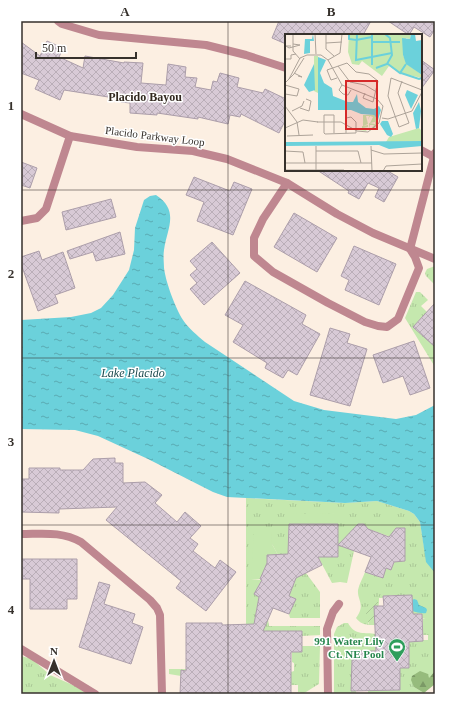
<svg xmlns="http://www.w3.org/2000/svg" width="456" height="715" font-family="'Times New Roman',serif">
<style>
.grass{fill:url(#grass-tufts)}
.forest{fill:url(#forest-firs)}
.park{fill:#c5e8ae}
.garden{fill:url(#garden-furrows)}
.water{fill:url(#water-ripples)}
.building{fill:url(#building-cross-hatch);stroke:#ac9eaa}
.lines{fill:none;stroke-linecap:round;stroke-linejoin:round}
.street{stroke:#bf8790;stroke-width:8}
.grid{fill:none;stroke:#36312c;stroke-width:1;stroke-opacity:0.55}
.labels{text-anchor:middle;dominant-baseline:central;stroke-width:3;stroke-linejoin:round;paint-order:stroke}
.street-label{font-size:11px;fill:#36312c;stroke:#fff}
.leisure-label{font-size:11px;font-weight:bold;fill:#27864d;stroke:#fff;text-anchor:end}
.neighbourhood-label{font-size:12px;font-weight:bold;fill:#32291f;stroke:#fff}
.water-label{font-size:12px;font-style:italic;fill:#1a494d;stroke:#fff}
.inset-river{fill:none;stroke:#6bd1db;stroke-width:2}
.inset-road{fill:none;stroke:#ada399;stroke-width:1}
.view{fill:#d62828;fill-opacity:0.15;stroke:#d62828;stroke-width:2}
.inset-edge{fill:none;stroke:#36312c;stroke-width:2}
.neatline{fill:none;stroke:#36312c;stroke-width:1.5}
.grid-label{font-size:13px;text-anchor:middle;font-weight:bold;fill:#36312c}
</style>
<defs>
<pattern id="grass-tufts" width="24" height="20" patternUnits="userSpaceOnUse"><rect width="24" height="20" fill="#c5e8ae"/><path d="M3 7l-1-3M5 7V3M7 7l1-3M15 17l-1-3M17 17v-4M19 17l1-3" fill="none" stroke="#aac796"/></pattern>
<pattern id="forest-firs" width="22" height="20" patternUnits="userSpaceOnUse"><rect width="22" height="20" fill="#96bb7c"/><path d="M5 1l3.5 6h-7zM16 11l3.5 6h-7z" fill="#7b9966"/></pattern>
<pattern id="garden-furrows" width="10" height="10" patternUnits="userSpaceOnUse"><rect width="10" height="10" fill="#c5e8ae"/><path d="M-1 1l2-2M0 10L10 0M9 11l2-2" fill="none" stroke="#aac796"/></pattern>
<pattern id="water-ripples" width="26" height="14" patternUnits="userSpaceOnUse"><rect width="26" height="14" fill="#6bd1db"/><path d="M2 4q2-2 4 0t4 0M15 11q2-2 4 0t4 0" fill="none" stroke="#59aab2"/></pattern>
<pattern id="building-cross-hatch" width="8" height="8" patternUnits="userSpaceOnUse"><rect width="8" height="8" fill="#d8cad6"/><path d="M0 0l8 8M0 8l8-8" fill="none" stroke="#baaeb8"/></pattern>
</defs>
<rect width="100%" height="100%" fill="#fcefe2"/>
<g class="grass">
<path d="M435,266v19l-9,-9 -1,-3 2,-4z"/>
<path d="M416,292h4l8,8 -7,6 6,6 -14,15 22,19v21l-30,-49z"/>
<path d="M246,498l99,5 32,-2 32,10 5,3 6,8 4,25 11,26v98l-6,8 -15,8 10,6 -1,1h-55v-3l32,-1v-22l-14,-17h-32v9l-2,1v9l3,4h-4v16l5,1v3h-22v-60l3,-7 7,-4h4c7,13 17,9 28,11 5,1 10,6 15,7 10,2 22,0 32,0v-1h5v-5h-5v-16h7l-27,-23 -13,-1 -2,3h-9v4h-4l-7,21 1,2c-6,-1 -9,-2 -13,-7 10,-13 1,-18 2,-28 1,-6 5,-12 7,-18l17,6 4,-10 5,2 4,-10 1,2 9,-2v-29l-8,-3v-10h-31v9l-12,24 -7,32 -7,-1 -8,1 -16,-30 13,4h9v-33h-3v-11l-46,12 -1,26h8l10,22 14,19v26h-30l-1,-4 7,-15 -10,-4 -8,-40 -6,-11 -21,35 11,1 -8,14 5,3 -4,22h13l1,7h51v9l-18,1 -12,-2 1,38 3,-1v-8l-2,-1v-13l10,-3h18l-1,38c-6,3 -13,9 -18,10l-1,-2h-2v-7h-30l-34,-14 -53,-1v6l-12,-2v-5h77z"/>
<path d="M21,656l11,3 18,16 25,11 12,8h-66z"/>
</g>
<path class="forest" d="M420,671l8,3 1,4 6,-7v13l-11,9 -10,-6 -3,-7 1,-4z"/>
<g class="park">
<path d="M335,513v11h-43v-10z"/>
<path d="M366,518h31v10h-1l-2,3v7l-26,-9 -2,-2z"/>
<path d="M254,532h17l1,12 6,11 -11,8 -7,16h-9z"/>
<path d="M405,598h25v22l-9,-2h-14z"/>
</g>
<path class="garden" d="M375,602h4l-3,23h-7l-4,-16 5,-5z"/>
<g class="water">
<path d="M156,195c24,16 11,33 8,55 -1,6 0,13 0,18 2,15 11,39 19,52 6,9 14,15 22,22l89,59 30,9 72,9 20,-4 19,-10v168l-9,-11 -6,-40 -6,-8 -5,-3 -32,-10 -32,2 -118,-6 -14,-5 -65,-33 -50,-23 -23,-6 -54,-1v-109l50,-3 20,-4 10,-5 12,-13 16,-25 5,-20 1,-22 9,-28 6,-4z"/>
<path d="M414,599l3,1 2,5 7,3 1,2 -1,3c-2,1 -12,-1 -13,-2l-2,-10z"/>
</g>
<g class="building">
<path d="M279,21h92l-8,14h-77v9l-14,-6z"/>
<path d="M388,21h47v8l-5,8 -16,-10 -5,8z"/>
<path d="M47,41l16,7 -4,9 24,11 2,-12 39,7v-1l19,1 -2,20 25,2 2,-21 18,3 -1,10 12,1 -2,9 16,3 2,-9 4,1 3,-9 19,5 -2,9 26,6 2,-4 21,10v20l-7,14 -38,-19 -1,3 -10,-2 -2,9 -30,-7v2l-41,-6v2l-27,-2v-10l-9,-1v-3l-57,-9 -4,10 -25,-11 4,-9 -18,-7v-31l19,14z"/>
<path d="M421,60l14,10 -14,19z"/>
<path d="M21,162l16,6 -7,20 -9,-3z"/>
<path d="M317,170h69l12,7 -14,25 -9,-5 4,-9 -11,-5 -9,16 -11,-6 1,-2z"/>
<path d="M194,177l36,14 4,-9 18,7 -19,46 -36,-14 7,-19 -18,-7z"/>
<path d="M111,199l5,18 -50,13 -4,-18z"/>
<path d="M294,213l43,25 -20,34 -43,-25z"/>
<path d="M120,232l5,22 -29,7 -3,-9 -23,7 -3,-8z"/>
<path d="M212,242l28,31 -36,32 -14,-16 7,-6 -7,-8 7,-6 -7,-8z"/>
<path d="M354,246l42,18 -17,41 -34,-15 4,-10 -8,-4z"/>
<path d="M39,251l3,9 21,-8 12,36 -20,7 3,8 -20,8 -17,-47v-7z"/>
<path d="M245,281l61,34 -4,9 18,10 -23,41 -9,-5 -5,8 -18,-10 2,-5 -34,-21 10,-17 -18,-10z"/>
<path d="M435,303v44l-22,-20z"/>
<path d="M330,328l20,6 -3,9 20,6 -17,57 -40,-11z"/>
<path d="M414,341l16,47 -20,7 -7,-19 -20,7 -10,-28z"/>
<path d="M115,458v5h8v20l22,-1 17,13 -7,8 22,19 8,-10 16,14 -11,12 8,6 -5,7 22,17 5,-8 16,12 -30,39 -30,-23 5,-7 -75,-61 11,-13 -58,2v4l-38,-1v-33h8v-11h31v2h23l10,-11z"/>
<path d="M289,524h49v33h-20l4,8 -26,13 -7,18 7,3 -7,15 -16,-6 -10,23h39v21h-11v42h-111l1,-24 5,1v-48h36v2l32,-1 5,-27 -5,-3 8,-14 -2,-1 7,-16v-8l21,-1z"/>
<path d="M358,524h6l4,5 21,8 7,-9h9v33l-11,1 -3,8 -5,-2 -3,10 -18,-6 6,-15 -33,-12z"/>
<path d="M21,559h56v40h-10v10h-37v-30h-9z"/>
<path d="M99,582l11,3 -6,19 31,10 -3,9 11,4 -12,37 -52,-17z"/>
<path d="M412,595l1,19h9l1,27 -14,1v26h-9v22l-49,1 1,-31h2v-9h22l-2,-45h10l-1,-10z"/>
</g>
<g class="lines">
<g class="street">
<path d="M58,21l4,3 37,11 107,10 40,10 40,13"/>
<path d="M21,114l49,22 67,11 56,4 34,8 60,24 50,31 36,19 62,26"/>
<path d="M421,150l13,7"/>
<path d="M287,183l-24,36 -9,19v18l19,16 55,31 37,19 13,4 9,1 11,-8 21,-51 -4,-11 -5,-8 25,-96"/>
<path d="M21,221l16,-3 9,-9 24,-73"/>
<path d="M21,534c22,0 40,-3 60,8l69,58 7,8 3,7 2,79"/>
<path d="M21,649l74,45"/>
<path d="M328,694l-1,-65 6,-17 6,-8"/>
</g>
</g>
<path class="grid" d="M228,21v673M21,190h414M21,358h414M21,525h414"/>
<defs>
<g id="stadium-pin" transform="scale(0.9)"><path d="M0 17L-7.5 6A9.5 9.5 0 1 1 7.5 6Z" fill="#2e9e5b" stroke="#fff"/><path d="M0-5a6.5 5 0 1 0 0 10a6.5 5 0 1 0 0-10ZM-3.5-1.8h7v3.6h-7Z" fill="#fff"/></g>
</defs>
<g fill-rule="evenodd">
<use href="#stadium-pin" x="397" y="647"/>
</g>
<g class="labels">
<g class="street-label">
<text transform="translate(155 136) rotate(7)">Placido Parkway Loop</text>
</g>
<g class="leisure-label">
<text x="384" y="641">991 Water Lily<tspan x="384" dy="13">Ct. NE Pool</tspan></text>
</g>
<g class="neighbourhood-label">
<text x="145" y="97">Placido Bayou</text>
</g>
<g class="water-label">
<text x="133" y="373">Lake Placido</text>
</g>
</g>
<g transform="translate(285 34)">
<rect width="137" height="137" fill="#fcefe2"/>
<path d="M78,81h11l4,5 -3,8 -6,3 5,-6h-4l-1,4v-6l6,1v-2l-5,1 3,-6 -3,-1 -2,4 1,-4h-3l2,8 -5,2 5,-1v2l-5,1 4,3 -9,-1 -1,-2 5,2v-4h-5h6z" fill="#c5e8ae"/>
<path d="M64,0h62l-1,5 -4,-1 -3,17 4,9 15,11v3l-22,-5 -11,-7 -7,10 -20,-15 -3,4 -7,-1 -4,-12zM134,94l3,3v10l-36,1 3,-5z" fill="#c5e8ae"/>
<path d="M29,22h4v37l-4,-2z" fill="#c5e8ae"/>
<path d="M28,0l1,7h-4v12l-6,1 1,-15h7zM126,0h4l1,7 6,-1v35l-16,-11 -3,-9 -1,-17 8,1zM33,23l8,3 -6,13 4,10 8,5 1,8 15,6h5l4,-8 1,8 8,6 8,1 5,-3 2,4 -3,10 -4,-5 -13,-1 -10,-4h-33zM29,30l1,26 -6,2 -5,-7zM122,56l11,5 -7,14 -6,-14zM134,68l2,9 -2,17 -3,1 -3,-16zM97,87h6l5,13 -2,3 -4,-2 -7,-11zM136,107l1,5 -33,3 -10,-4 -94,1v-4h8z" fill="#6bd1db"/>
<path class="inset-river" d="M64,0v5l7,1 16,-3M72,0l-1,26 36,-7M88,8h27M103,30l12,9 6,-9M87,31v-31M91,34l11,-4 5,-9 -2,-17 -5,-4M116,39l18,6 3,-1"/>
<path class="inset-road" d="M8,0v17l7,8M30,0l1,20M41,0v15l8,7M41,9l16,-1M6,12h-5l3,2 11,-3 -7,-1M0,25h6v-4l5,-1M43,26l12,-7 2,-19M53,32l12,16 15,3 10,6M9,39l8,4 -4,-1M52,44l-6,2 -4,-10 20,-7 9,9 13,2 9,7 -5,21 -10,-4 2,-5M106,44l-3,18 11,31 10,-4 -11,-30 4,-12M106,44l31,12M4,45l11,-21 7,-3h14l7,5 14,25 35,14 6,7 -4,17 -11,9 -11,-1 -16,-9h-24M0,49l9,-9 10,-16M0,51l14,4 -2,7 -12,-2M57,51l-3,5 4,4 5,1 3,-5M0,72l12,16 2,13M15,74l9,3 2,-10 -5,-2M7,77l10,-5 2,-5M97,84l6,1 24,-8 10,-19M0,94l18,-8 15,2M49,99v-18h-10v18l1,1 30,-1h1v-11l-5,-5 -5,1v15M2,102l26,-1M31,112v25M86,112l1,25M86,116l13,4 38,-1M0,117l18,1 2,11M31,117h42l3,12M0,129h87M0,136h59M98,137l3,-5 36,-2"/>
<path class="view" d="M61,47h31v48h-31z"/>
<rect width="137" height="137" class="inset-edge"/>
</g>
<rect width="456" height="715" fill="none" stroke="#ffffff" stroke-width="44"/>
<g transform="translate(54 661)" stroke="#ffffff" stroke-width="3" paint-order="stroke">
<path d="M0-3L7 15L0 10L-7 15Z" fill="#36312c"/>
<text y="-6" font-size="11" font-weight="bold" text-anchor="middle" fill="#36312c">N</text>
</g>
<path d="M36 52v6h100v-6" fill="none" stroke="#36312c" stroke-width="2"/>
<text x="42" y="52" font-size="12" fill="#36312c" stroke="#ffffff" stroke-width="3" paint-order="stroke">50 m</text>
<rect x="22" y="22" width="412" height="671" class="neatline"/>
<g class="grid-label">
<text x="125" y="16">A</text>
<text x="331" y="16">B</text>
<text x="11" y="110">1</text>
<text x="11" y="278">2</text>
<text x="11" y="446">3</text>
<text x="11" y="614">4</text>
</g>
</svg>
